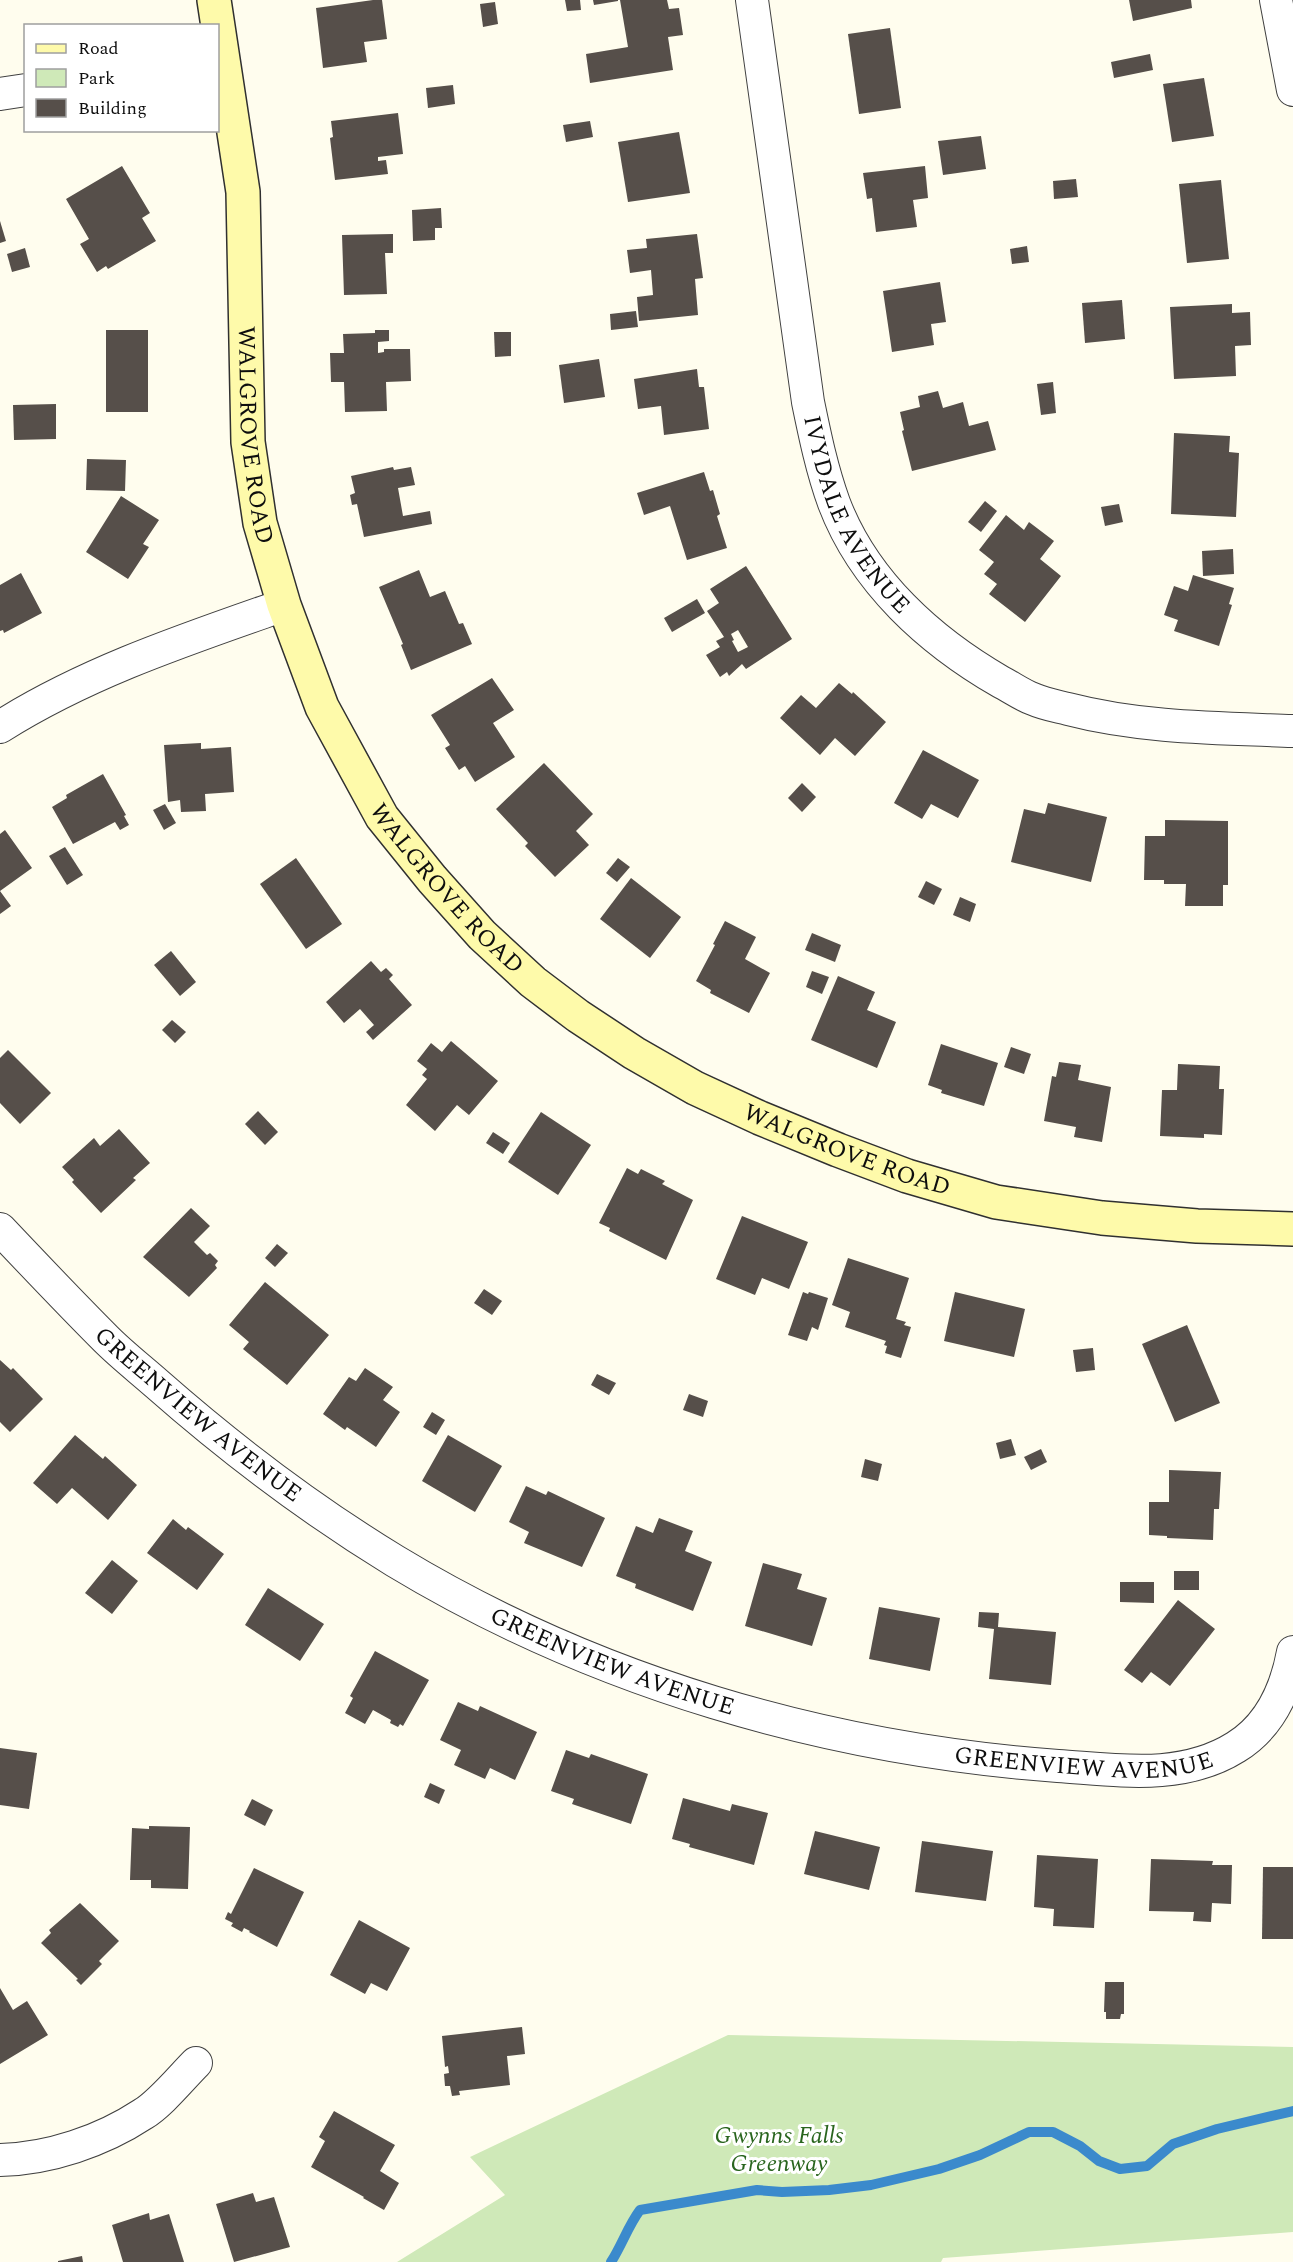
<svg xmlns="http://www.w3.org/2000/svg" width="1293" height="2262" font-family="Spectral,serif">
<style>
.green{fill:#cfe9b8}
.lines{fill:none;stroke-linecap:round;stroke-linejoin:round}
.stream{stroke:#3b8acc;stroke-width:10}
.building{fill:#564f4a;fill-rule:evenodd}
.street-casing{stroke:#414141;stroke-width:34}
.secondary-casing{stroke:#303030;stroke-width:36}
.street{stroke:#fff;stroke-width:32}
.secondary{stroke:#fefaaa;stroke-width:33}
.labels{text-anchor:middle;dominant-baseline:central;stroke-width:6;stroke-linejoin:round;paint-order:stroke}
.street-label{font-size:24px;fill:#0e0e0e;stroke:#fff}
.park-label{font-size:24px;font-style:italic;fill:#29651e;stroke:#fff}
</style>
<rect width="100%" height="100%" fill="#fffdee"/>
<path class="green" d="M728,2035l565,12v185l-350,26 -2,4h-544l108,-67 -35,-38z"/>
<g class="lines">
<path class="stream" d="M611,2262c11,-17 17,-36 29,-52l117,-20 25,2 47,-2 42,-5 68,-16 41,-14 49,-23h24l27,14 19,15 21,8 27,-3 26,-22 44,-15 76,-18"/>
</g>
<g class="building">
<path d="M373,0h9l5,39 -23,3 3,20 -44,6 -7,-60z"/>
<path d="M565,0h15l1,10 -14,1z"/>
<path d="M593,0h25v1l-24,4z"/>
<path d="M620,0h47l2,9 10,-1 4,27 -15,2 5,33 -83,13 -4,-29 42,-7z"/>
<path d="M1129,0h62l1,8 -59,13z"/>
<path d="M495,2l3,22 -15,3 -3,-23z"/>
<path d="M890,28l11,80 -42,6 -11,-80z"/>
<path d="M1150,54l3,16 -39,8 -3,-16z"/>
<path d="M1204,78l10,58 -42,6 -9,-58z"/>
<path d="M453,85l2,19 -27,4 -2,-20z"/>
<path d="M398,113l5,41 -25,3v4l8,-1 2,14 -53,6 -5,-42 3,-1 -2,-16z"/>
<path d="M590,121l3,16 -27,5 -3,-17z"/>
<path d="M679,132l11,61 -62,9 -10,-60z"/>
<path d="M981,136l5,33 -43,6 -5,-34z"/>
<path d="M122,166l28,47 -8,5 14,23 -48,28 -2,-3 -9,6 -17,-28 9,-5 -23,-40z"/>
<path d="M925,166l3,32 -15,2 4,27 -41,5 -4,-34 -5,1 -4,-26z"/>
<path d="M1076,179l2,18 -24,2 -1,-18z"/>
<path d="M1221,180l8,79 -42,4 -8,-79z"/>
<path d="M441,208l1,20h-7v12l-22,1 -1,-31z"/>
<path d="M0,221l6,20 -6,2z"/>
<path d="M393,234v19h-8l2,41 -43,1 -2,-60z"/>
<path d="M697,234l6,44 -8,1 3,36 -59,6 -2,-24 16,-2 -2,-25 -21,3 -3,-23 20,-2 -1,-9z"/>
<path d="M1027,246l2,16 -17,2 -2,-15z"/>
<path d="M25,248l5,19 -18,5 -5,-18z"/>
<path d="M940,282l6,40 -15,2 3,21 -42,7 -9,-61z"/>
<path d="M1122,300l3,39 -40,4 -3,-40z"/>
<path d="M1232,304v9l18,-1 1,33 -16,1 1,30 -62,3 -4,-72z"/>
<path d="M636,311l2,16 -27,3 -1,-16z"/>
<rect x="106" y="330" width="42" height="82"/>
<path d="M375,330h14v11l-11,1v11l6,-1v-3h26l1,32 -25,1 1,29 -42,1 -1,-30h-13l-1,-29h14l-1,-19 32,-1z"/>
<path d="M494,332h17v24l-16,1z"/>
<path d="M599,359l6,38 -41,6 -5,-38z"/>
<path d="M697,369l2,18h5l5,42 -45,6 -3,-29 -23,3 -4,-30z"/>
<path d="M1053,382l3,31 -15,2 -4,-31z"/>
<path d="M938,391l5,17 20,-6 6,24 19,-5 8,29 -84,21 -10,-40 2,-1 -4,-18 20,-5 -2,-11z"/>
<path d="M56,404v35l-42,1 -1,-35z"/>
<path d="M1174,433l56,3 -1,16 10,1 -3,64 -65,-3z"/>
<path d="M87,459l39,1 -1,31 -39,-1z"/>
<path d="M393,467l1,3 17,-3 4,18 -17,3 5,28 27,-5 2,13 -68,13 -7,-33 -5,1 -2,-10 5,-2 -4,-17z"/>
<path d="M704,472l6,19 3,-1 7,24 -3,2 10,32 -40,12 -17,-54 -26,9 -7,-22z"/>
<path d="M121,496l38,24 -16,24 6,3 -21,32 -42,-27z"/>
<path d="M985,501l12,10 -16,21 -13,-10z"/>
<path d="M1119,504l4,18 -18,4 -4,-19z"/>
<path d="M1006,515l18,15 5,-8 25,19 -14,18 21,17 -36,46 -36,-28 8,-10 -13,-10 10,-12 -15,-12z"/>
<path d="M1233,549l1,25 -31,2 -1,-25z"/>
<path d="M746,566l46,73 -46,30 -4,-5 -13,12 -2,-4 -7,5 -14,-22 14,-8 -4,-6 8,-4 -17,-26 12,-8 -9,-14zM738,630l10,17 -10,5 -6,-11 2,-1 -3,-6z"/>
<path d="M419,570l11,27 15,-6 14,33 4,-1 9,21 -61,26 -10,-25 2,-1 -24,-57z"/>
<path d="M21,573l21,40 -38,20 -1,-3 -3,1v-46z"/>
<path d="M1193,575l41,13 -5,16 3,1 -13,41 -45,-15 4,-11 -14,-5 10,-29 14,5z"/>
<path d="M697,599l8,14 -33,19 -8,-14z"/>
<path d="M492,678l22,32 -21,13 22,34 -40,25 -10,-16 -6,4 -14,-22 5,-3 -19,-30z"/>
<path d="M839,683l13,11 1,-2 33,30 -31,34 -20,-18 -15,17 -40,-37 21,-23 15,13z"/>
<path d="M201,743v6l30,-2 3,45 -29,2 1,17 -25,1 -1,-12 -12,2 -4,-57z"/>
<path d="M923,750l56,30 -21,38 -27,-14 -9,15 -28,-16z"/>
<path d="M544,763l49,51 -17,17 13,14 -34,32 -30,-31 3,-3 -32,-34z"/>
<path d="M103,774l23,41 -2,1 5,9 -9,5 -5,-8 -42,22 -21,-37 15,-9 -1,-3z"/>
<path d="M802,783l14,14 -14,15 -14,-14z"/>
<path d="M1048,803l59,14 -16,65 -80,-20 13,-53 21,5z"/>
<path d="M165,804l11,19 -12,7 -11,-20z"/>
<path d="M1165,820l63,1v64h-5v21h-38l1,-22h-22v-4h-20l1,-44h20z"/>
<path d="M5,830l27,38 -32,23 11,15 -11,8v-80z"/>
<path d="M65,847l18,28 -16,10 -18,-29z"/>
<path d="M296,858l46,66 -36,25 -46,-65z"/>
<path d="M618,858l12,9 -13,15 -11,-9z"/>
<path d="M631,878l50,39 -31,41 -50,-39z"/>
<path d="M926,881l16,8 -8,16 -16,-8z"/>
<path d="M960,897l16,7 -6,18 -17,-7z"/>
<path d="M725,921l31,16 -11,22 25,14 -21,40 -39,-20 1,-3 -15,-9 19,-36 -2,-1z"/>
<path d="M812,933l29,12 -6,17 -30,-12z"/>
<path d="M171,951l25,31 -16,14 -26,-31z"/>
<path d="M371,961l10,11 5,-4 7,7 -4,4 23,26 -39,35 -7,-8 8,-7 -14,-16 -16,14 -18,-21z"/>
<path d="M812,971l17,6 -7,17 -16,-7z"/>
<path d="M838,976l37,16 -8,18 29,12 -19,46 -66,-28z"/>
<path d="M172,1020l14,12 -11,11 -13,-13z"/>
<path d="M451,1041l47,40 -29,34 -12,-10 -22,26 -29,-26 21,-26 -5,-4 5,-6 -10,-8 14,-18 11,9z"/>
<path d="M941,1044l57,19 -14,43 -43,-13 1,-3 -14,-5z"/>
<path d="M1011,1047l20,7 -7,20 -20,-7z"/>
<path d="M8,1050l43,43 -31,31 -20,-21v-45z"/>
<path d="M1059,1062l22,3 -3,15 33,7 -9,55 -28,-5 2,-10 -32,-6 8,-45 4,1z"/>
<path d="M1178,1064l42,2 -1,23h5l-2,46 -18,-1v4l-44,-2 2,-46h15z"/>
<path d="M258,1111l20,21 -13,13 -20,-21z"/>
<path d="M541,1112l50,33 -33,50 -50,-33z"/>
<path d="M119,1129l31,34 -17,15 3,2 -35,33 -29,-31 2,-2 -12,-13 32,-29 6,8z"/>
<path d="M493,1132l17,11 -7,11 -17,-11z"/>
<path d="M627,1168l11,6 3,-5 24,12 -3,3 31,16 -27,60 -57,-29 1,-3 -11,-5z"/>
<path d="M191,1208l19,18 -16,16 13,13 3,-2 8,8 -3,4 2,3 -28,29 -46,-40z"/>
<path d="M742,1216l66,26 -19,47 -27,-11 -7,17 -39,-16z"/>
<path d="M277,1244l11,9 -13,14 -10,-9z"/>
<path d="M848,1258l61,20 -13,41 10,3 -2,3 7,2 -10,31 -16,-5 2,-7 -3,-1 2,-4 -41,-14 5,-15 -18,-7z"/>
<path d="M265,1282l64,53 -42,50 -44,-36 6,-7 -20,-17z"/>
<path d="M484,1289l18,12 -10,14 -18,-12z"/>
<path d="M803,1292l5,2 1,-2 19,6 -10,32 -6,-3 -5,14 -19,-6z"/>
<path d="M955,1292l70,17 -11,48 -70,-16z"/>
<path d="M1187,1325l33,78 -45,19 -33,-78z"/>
<path d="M1093,1348l2,22 -19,2 -3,-22z"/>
<path d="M0,1360l11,10 2,-2 30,31 -33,33 -10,-10z"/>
<path d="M365,1368l28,19 -10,13 17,12 -24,35 -29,-20 -2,3 -22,-16 26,-37 7,4z"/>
<path d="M597,1374l19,9 -7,12 -18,-10z"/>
<path d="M689,1394l19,7 -5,16 -20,-7z"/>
<path d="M432,1412l13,8 -9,15 -13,-8z"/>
<path d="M75,1435l28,24 2,-3 32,29 -29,35 -36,-32 -15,16 -24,-21z"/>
<path d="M448,1435l54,31 -27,46 -53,-31z"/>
<path d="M1011,1439l5,16 -16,4 -4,-16z"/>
<path d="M1041,1449l6,13 -16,8 -7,-13z"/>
<path d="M865,1459l17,5 -4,17 -17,-4z"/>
<path d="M1169,1470l52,2 -2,37h-5l-1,31 -46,-2v-2l-18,-1v-33h20z"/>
<path d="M526,1486l20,9 2,-4 57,27 -23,49 -58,-24 5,-11 -20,-10z"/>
<path d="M659,1518l34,13 -8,20 27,11 -19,49 -58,-23 1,-4 -20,-8 20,-50 17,7z"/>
<path d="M173,1519l13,11 2,-3 36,27 -27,36 -50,-37z"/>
<path d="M112,1560l26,21 -26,33 -27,-21z"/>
<path d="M763,1563l39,11 -5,15 30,9 -15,48 -67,-20z"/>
<rect x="1174" y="1571" width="25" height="19"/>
<path d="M1120,1582h34v21l-34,-1z"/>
<path d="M268,1588l56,36 -24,37 -55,-36z"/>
<path d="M1178,1600l37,29 -45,57 -19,-14 -9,11 -18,-13z"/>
<path d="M879,1607l61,11 -10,53 -61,-12z"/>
<path d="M979,1612l20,1 -1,14 58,5 -5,53 -62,-6 5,-50 -16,-2z"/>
<path d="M375,1651l54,29 -26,46 -3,-2 -2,3 -8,-4 1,-3 -18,-10 -8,14 -20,-11 8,-15 -3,-2z"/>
<path d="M458,1702l20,9 2,-5 57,26 -22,48 -25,-12 -5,11 -31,-14 7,-15 -21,-10z"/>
<path d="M0,1748l37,5 -8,56 -29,-4z"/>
<path d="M566,1750l23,8 2,-4 57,20 -17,50 -59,-20 2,-5 -23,-8z"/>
<path d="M430,1783l15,7 -6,14 -15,-7z"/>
<path d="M683,1798l47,13 2,-7 36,9 -14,52 -65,-18 1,-3 -18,-5z"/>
<path d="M252,1799l21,11 -8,16 -21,-11z"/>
<path d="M149,1826l41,1 -2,62 -37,-1v-8h-21l2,-52 17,1z"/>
<path d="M815,1831l65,16 -11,43 -65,-16z"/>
<path d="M922,1841l71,10 -7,50 -71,-9z"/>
<path d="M1037,1855l61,4 -4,69 -41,-2 1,-17 -20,-2z"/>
<path d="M1151,1859l62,2 -1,4h20l-1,39 -19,-1 -1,19 -18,-1 1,-9 -45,-1z"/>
<path d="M1263,1867h30v72h-31z"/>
<path d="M254,1868l50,24 -27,55 -28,-15 1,-1 -6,-3 -2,4 -11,-6 2,-3 -8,-4 3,-7 3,2z"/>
<path d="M80,1903l39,38 -20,20 3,3 -21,21 -5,-5 2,-1 -37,-36 10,-10 -2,-3z"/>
<path d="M359,1920l51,28 -23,43 -16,-8 -6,11 -35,-19z"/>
<path d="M1105,1982h19v32h-3l-1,5h-14v-7h-2z"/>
<path d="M0,1988l13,22 14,-9 21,34 -48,29z"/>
<path d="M522,2027l3,27 -18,2 3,29 -51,6 1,4 -8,1 -2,-10h-5l-1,-12 5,-1 -1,-7 -3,1 -3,-31z"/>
<path d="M334,2111l61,34 -15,26 19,12 -15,27 -21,-12 1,-1 -53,-30 14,-26 -6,-4z"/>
<path d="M253,2193l3,9 18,-5 16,50 -56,15 -18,-58z"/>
<path d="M149,2213l1,7 19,-6 15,48h-61l-11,-37z"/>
<path d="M82,2256l1,6h-25v-1z"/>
</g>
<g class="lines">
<g class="street-casing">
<g id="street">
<path id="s1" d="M752,0l56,402c7,34 14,68 26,101 30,79 96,138 167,179 10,5 21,13 32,17 11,5 23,7 35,10 73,19 150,19 225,22"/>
<path d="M1276,0l17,90"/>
<path d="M0,94l26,-4"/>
<path d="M0,727c87,-55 187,-88 284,-122"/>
<path id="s2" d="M0,1229c35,37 70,74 106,110 16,16 34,30 51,45 75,66 153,125 238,177 200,121 431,188 663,205 60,4 124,15 178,-19 34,-21 50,-57 57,-95"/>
<path d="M0,2160c49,-1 102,-19 143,-46 17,-10 38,-36 53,-51"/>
</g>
</g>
<g class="secondary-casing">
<g id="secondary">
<path id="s3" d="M214,0l29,192 5,250 12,81 24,82 38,102 60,110 50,62 50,56 51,47 45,34 56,37 61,35 65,30 78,32 69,26 89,26 106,16 95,8 96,3"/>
</g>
</g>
<use href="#street" class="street"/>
<use href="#secondary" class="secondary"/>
</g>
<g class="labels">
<g class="street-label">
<text stroke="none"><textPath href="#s3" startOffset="438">WALGROVE ROAD</textPath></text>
<text stroke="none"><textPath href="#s1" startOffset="530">IVYDALE AVENUE</textPath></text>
<text stroke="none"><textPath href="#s3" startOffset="942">WALGROVE ROAD</textPath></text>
<text stroke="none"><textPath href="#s3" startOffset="1428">WALGROVE ROAD</textPath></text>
<text stroke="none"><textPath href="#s2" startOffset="272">GREENVIEW AVENUE</textPath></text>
<text stroke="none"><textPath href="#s2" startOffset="758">GREENVIEW AVENUE</textPath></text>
<text stroke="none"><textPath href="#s2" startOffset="1244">GREENVIEW AVENUE</textPath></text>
</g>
<g class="park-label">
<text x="779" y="2136">Gwynns Falls<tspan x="779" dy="28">Greenway</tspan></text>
</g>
</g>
<rect x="24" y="24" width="195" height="108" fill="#ffffff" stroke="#9f9f9f" stroke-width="1.5"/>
<rect x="36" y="44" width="30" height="9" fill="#fefaaa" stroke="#9f9f9f" stroke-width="1.5"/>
<text x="78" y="54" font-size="18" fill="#0e0e0e">Road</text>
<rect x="36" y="69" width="30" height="18" fill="#cfe9b8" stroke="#9f9f9f" stroke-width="1.5"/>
<text x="78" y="84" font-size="18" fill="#0e0e0e">Park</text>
<rect x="36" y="99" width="30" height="18" fill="#564f4a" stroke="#9f9f9f" stroke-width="1.5"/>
<text x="78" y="114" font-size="18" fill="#0e0e0e">Building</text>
</svg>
